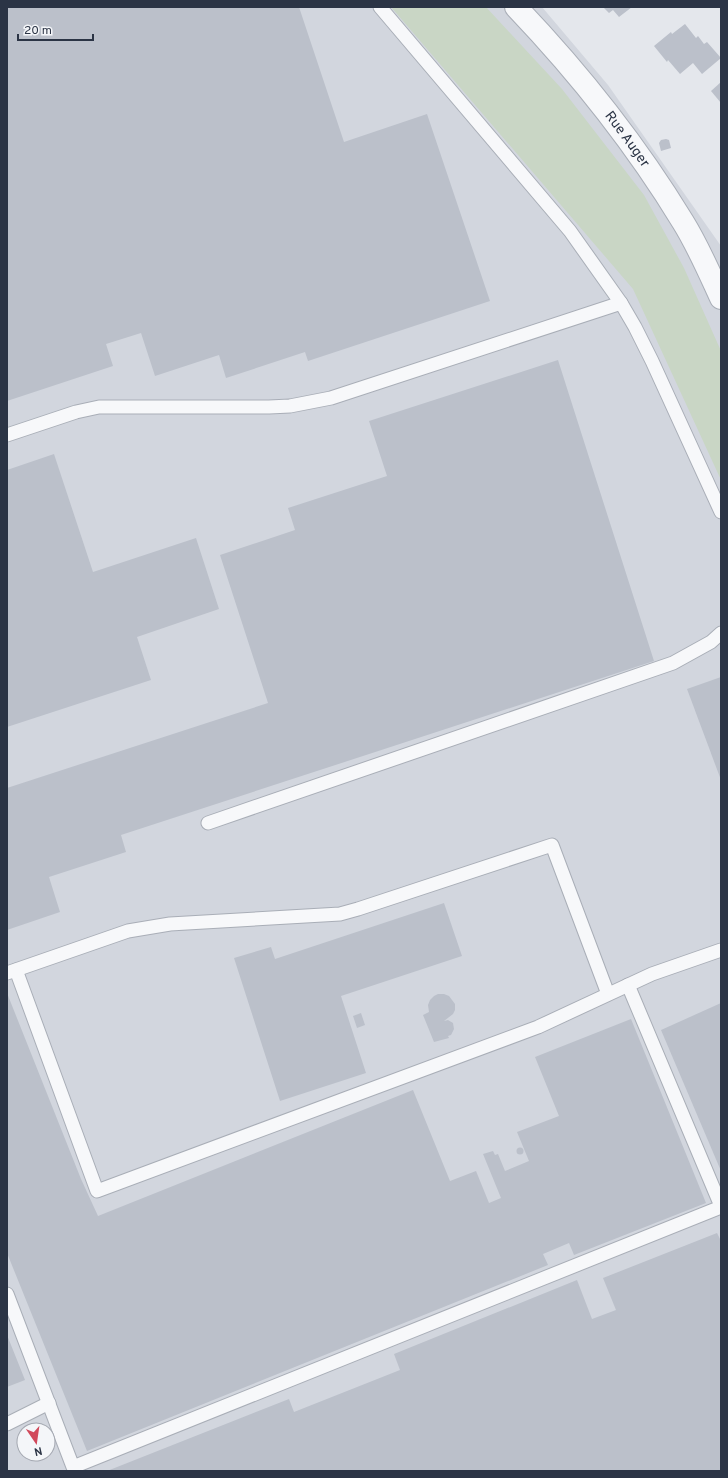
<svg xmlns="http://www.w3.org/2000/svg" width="728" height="1478" font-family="Overpass,sans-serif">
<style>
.built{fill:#d2d6de;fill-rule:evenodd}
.green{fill:#c9d6c5}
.building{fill:#bbc0ca}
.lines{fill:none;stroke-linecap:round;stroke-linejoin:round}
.service-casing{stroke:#a9aeb7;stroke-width:15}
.tertiary-casing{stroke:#a9aeb7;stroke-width:24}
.service{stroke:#f7f8fa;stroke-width:13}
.tertiary{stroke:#f7f8fa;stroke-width:22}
.labels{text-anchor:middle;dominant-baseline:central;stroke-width:3;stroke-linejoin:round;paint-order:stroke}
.street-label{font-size:14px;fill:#2b3445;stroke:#f4f6f9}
</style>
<rect width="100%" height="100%" fill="#e4e7ec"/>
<path class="built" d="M7,7h535l66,78 113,161v1225h-714zM24,1430h24v24h-24z"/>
<path class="green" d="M391,7h95l76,82 82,106 40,73 37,83v129l-88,-191z"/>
<g class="building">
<path d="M7,7h292l45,135 83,-28 63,187 -182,60 -3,-9 -79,26 -7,-23 -64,21 -14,-43 -35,11 7,22 -106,35z"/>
<path d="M603,7h29l-13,10 -6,-7 -4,3z"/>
<path d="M685,24l11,14 2,-2 6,8 3,-2 14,16 -19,16 -9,-11 -13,11 -12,-14 -1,2 -13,-16 17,-14 1,2z"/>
<path d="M721,82v21l-10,-12z"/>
<path d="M666,139l3,1 2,8 -10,3 -2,-8 2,-3z"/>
<path d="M558,360l96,301 -533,174 5,17 -77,25 11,35 -53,18v-142l261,-85 -48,-148 75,-25 -7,-22 99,-32 -18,-55z"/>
<path d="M54,454l39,118 103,-34 23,71 -82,28 14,43 -144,47v-257z"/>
<path d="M721,677v103l-34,-91z"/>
<path d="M444,903l18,53 -121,40 25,77 -86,28 -46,-143 37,-11 4,12z"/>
<path d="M7,993l74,186 17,37 315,-126 37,91 26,-10 13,32 12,-5 -18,-44 10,-3 2,4 3,-1 7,17 24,-10 -12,-29 42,-16 -24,-59 96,-38 75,184 -132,52 -5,-12 -26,11 5,11 -461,186 -80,-198z"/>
<path d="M438,994h6l5,2 6,8v6l-2,4 -9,7 4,-1 5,3 1,6 -3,6 -3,1 1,2 -15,4 -11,-27 6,-3 -1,-7 2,-5 4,-4z"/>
<path d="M721,1003v168l-60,-141z"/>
<path d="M361,1013l4,12 -8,3 -4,-12z"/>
<circle cx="520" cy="1151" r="3.5"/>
<path d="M717,1233l4,8v230h-614l182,-72 5,13 106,-42 -6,-16 183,-74 15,39 24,-9 -13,-32z"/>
<path d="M7,1335l18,45 -18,7z"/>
</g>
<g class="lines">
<g class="service-casing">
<g id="service">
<path d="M380,7l190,224 51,72 14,24 17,34 69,151"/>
<path d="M7,435l69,-23 23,-5h170l21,-1 41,-8 290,-95"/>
<path d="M208,823l465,-160 38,-21 10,-9"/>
<path d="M16,970l81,221 441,-164 114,-53 69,-24"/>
<path d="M7,973l121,-42 42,-7 170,-10 18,-5 194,-64 56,149"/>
<path d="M628,985l93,221"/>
<path d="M7,1294l66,173 648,-260"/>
<path d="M7,1424l42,-21"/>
</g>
</g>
<g class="tertiary-casing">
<g id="tertiary">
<path id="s1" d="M516,7c62,65 120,138 167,215 15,24 26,50 38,76"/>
</g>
</g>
<use href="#service" class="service"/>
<use href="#tertiary" class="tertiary"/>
</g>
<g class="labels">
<g class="street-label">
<text stroke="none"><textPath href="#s1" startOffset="173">Rue Auger</textPath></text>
</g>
</g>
<rect width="728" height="1478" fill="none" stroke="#2b3445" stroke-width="16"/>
<g transform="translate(36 1442) rotate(167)"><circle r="19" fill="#f4f6f9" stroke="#a4a8b1"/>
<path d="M0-3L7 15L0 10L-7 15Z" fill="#d1495b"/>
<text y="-6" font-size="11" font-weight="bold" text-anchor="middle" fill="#2b3445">N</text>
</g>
<path d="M18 34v6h75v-6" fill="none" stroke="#2b3445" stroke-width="2"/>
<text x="24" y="34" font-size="12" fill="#2b3445" stroke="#f4f6f9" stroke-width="3" paint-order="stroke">20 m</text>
</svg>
